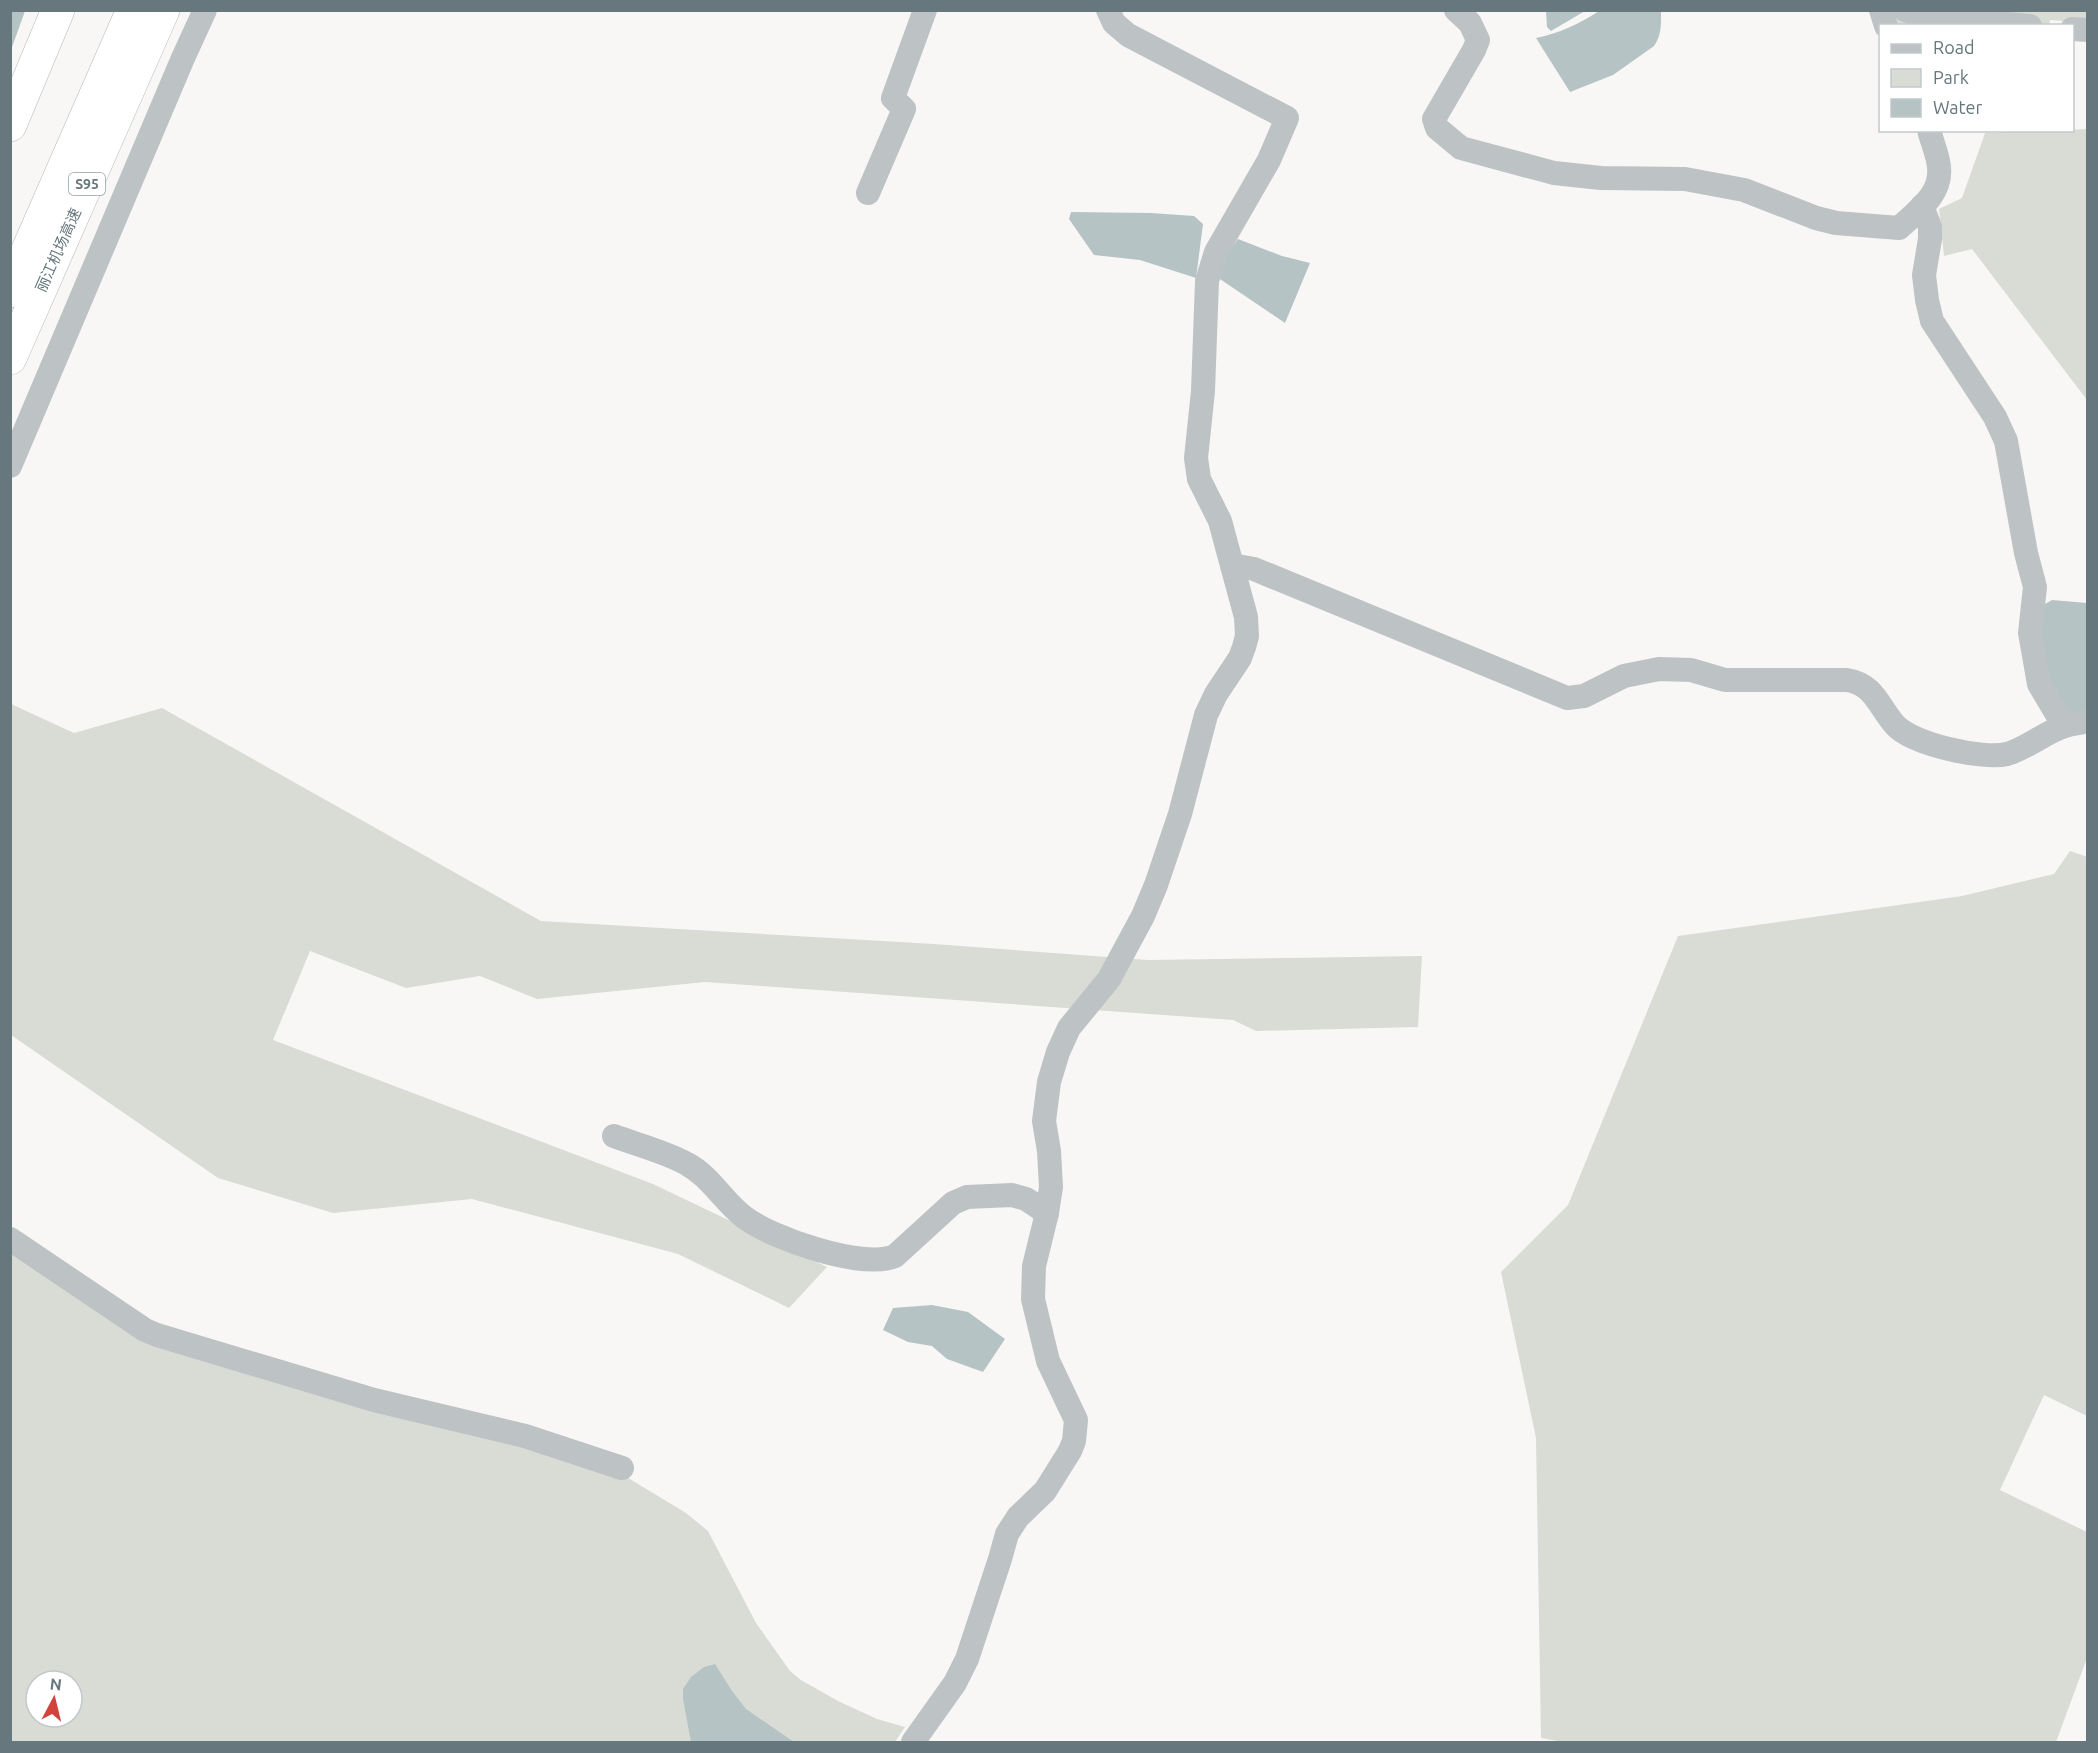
<svg xmlns="http://www.w3.org/2000/svg" width="2098" height="1753" font-family="Ubuntu,'Noto Sans SC',sans-serif">
<style>
.green{fill:#d9dcd5;fill-rule:evenodd}
.water{fill:#b5c3c4}
.lines{fill:none;stroke-linecap:round;stroke-linejoin:round}
.highway-casing{stroke:#b3b7b9;stroke-width:34}
.minor{stroke:#bdc2c4;stroke-width:24}
.highway{stroke:#fff;stroke-width:33}
.labels{text-anchor:middle;dominant-baseline:central;stroke-width:6;stroke-linejoin:round;paint-order:stroke}
.shield{fill:#fff;stroke:#94a0a4;stroke-width:1.5}
.shield-label{font-size:14px;font-weight:bold;fill:#66777d}
.street-label{font-size:15px;fill:#66777d;stroke:#fff}
</style>
<rect width="100%" height="100%" fill="#f8f7f5"/>
<g class="green">
<path d="M1892,11h195v12l-37,-3 -1,6 -151,-1z"/>
<path d="M2087,129v271l-115,-151 -28,7 -5,-47 23,-11 23,-65z"/>
<path d="M11,704l63,29 88,-25 379,213 393,23 214,16 274,-4 -4,71 -162,4 -23,-11 -528,-38 -168,17 -57,-23 -74,12 -96,-37 -37,89 380,144 174,83 -38,41 -111,-54 -206,-55 -139,14 -115,-35 -207,-143z"/>
<path d="M2070,851l18,6 -1,559 -43,-21 -44,95 87,42v126l-31,84h-493l-22,-4 -5,-300 -35,-166 67,-67 110,-269 284,-40 92,-22z"/>
<path d="M10,1246l132,89 478,138 66,40 22,18 48,92 34,48 11,9 37,21 39,18 28,8 -10,15h-884zM36,1681h36v36h-36z"/>
</g>
<g class="water">
<path d="M11,10l14,1 -14,39 -1,-39z"/>
<path d="M1546,11v-1l39,1 -34,20 -4,-4z"/>
<path d="M1599,11h62c0,12 1,24 -7,35l-41,29 -43,17 -34,-54c24,-5 43,-14 63,-27z"/>
<path d="M1071,212l80,1 43,3 9,8 -7,54 -56,-18 -46,-5 -25,-36z"/>
<path d="M1238,239l44,17 28,7 -25,60 -65,-44 2,-18z"/>
<path d="M2052,600l35,3v112l-16,-2 -6,-4 -13,-19 -16,-51 9,-35z"/>
<path d="M932,1305l36,7 37,27 -22,33 -36,-13 -15,-13 -24,-4 -25,-12 10,-22z"/>
<path d="M715,1664l17,27 14,18 48,33h-103l-8,-43v-10l8,-12 13,-10z"/>
</g>
<g class="lines">
<g class="highway-casing">
<g id="highway">
<path d="M10,125l48,-115"/>
<path d="M10,291l123,-281"/>
<path d="M10,358l153,-348"/>
</g>
</g>
<g class="minor">
<path d="M1456,10l14,13 8,17 -4,10 -40,69 3,9 24,20 93,25 47,5 84,1 59,11 72,28 20,5 63,5c18,-17 43,-33 40,-61 -1,-12 -7,-25 -10,-37"/>
<path d="M1881,10l5,16"/>
<path d="M1905,10l21,7 104,9"/>
<path d="M2072,29l16,1"/>
<path d="M868,193l36,-84 -11,-11 32,-88"/>
<path d="M1922,206l8,21v12l-6,36 3,25 5,21 63,96 11,24 20,112 9,34 -5,46 9,51 25,42"/>
<path d="M10,466l173,-408 22,-48"/>
<path d="M1232,565l22,4 313,129 17,-2 40,-20 35,-7 32,1 34,10h122c27,4 32,27 48,45 17,19 88,35 112,29 21,-6 38,-22 58,-28 7,-2 15,-3 23,-5"/>
<path d="M614,1136c21,8 55,17 73,28 23,12 36,37 57,53 27,21 119,53 151,39l58,-53 14,-6 45,-2 14,4 21,14"/>
<path d="M10,1239l135,91 12,5 217,65 151,36 97,32"/>
<path d="M913,1742l42,-59 12,-24 33,-100 7,-25 11,-17 27,-26 25,-40 4,-10 2,-21 -28,-59 -15,-62 1,-33 13,-53 4,-26 -2,-36 -5,-30 5,-39 9,-30 11,-24 40,-49 34,-63 13,-31 24,-71 26,-99 10,-21 24,-36 4,-11 3,-11 -1,-19 -26,-96 -21,-42 -3,-21 7,-67 4,-110 9,-29 53,-92 18,-42 -159,-83 -14,-12 -6,-13"/>
</g>
<use href="#highway" class="highway"/>
</g>
<g class="labels">
<rect class="shield" x="69" y="173" width="36" height="22" rx="4.5"/>
<g class="shield-label">
<text x="87" y="184">S95</text>
</g>
<g class="street-label">
<text transform="translate(58 250) rotate(-66)">丽江机场高速</text>
</g>
</g>
<rect width="2098" height="1753" fill="none" stroke="#66777d" stroke-width="24"/>
<rect x="1879" y="24" width="195" height="108" fill="#ffffff" stroke="#c2c9cb" stroke-width="1.5"/>
<rect x="1891" y="44" width="30" height="9" fill="#bdc2c4" stroke="#c2c9cb" stroke-width="1.5"/>
<text x="1933" y="54" font-size="18" fill="#66777d">Road</text>
<rect x="1891" y="69" width="30" height="18" fill="#d9dcd5" stroke="#c2c9cb" stroke-width="1.5"/>
<text x="1933" y="84" font-size="18" fill="#66777d">Park</text>
<rect x="1891" y="99" width="30" height="18" fill="#b5c3c4" stroke="#c2c9cb" stroke-width="1.5"/>
<text x="1933" y="114" font-size="18" fill="#66777d">Water</text>
<g transform="translate(54 1699) rotate(7)"><circle r="28" fill="#ffffff" stroke="#c2c9cb" stroke-width="1.5"/>
<path d="M0-4.5L10 22L0 15L-10 22Z" fill="#d2443b"/>
<text y="-9" font-size="16" font-weight="bold" text-anchor="middle" fill="#66777d">N</text>
</g>
</svg>
